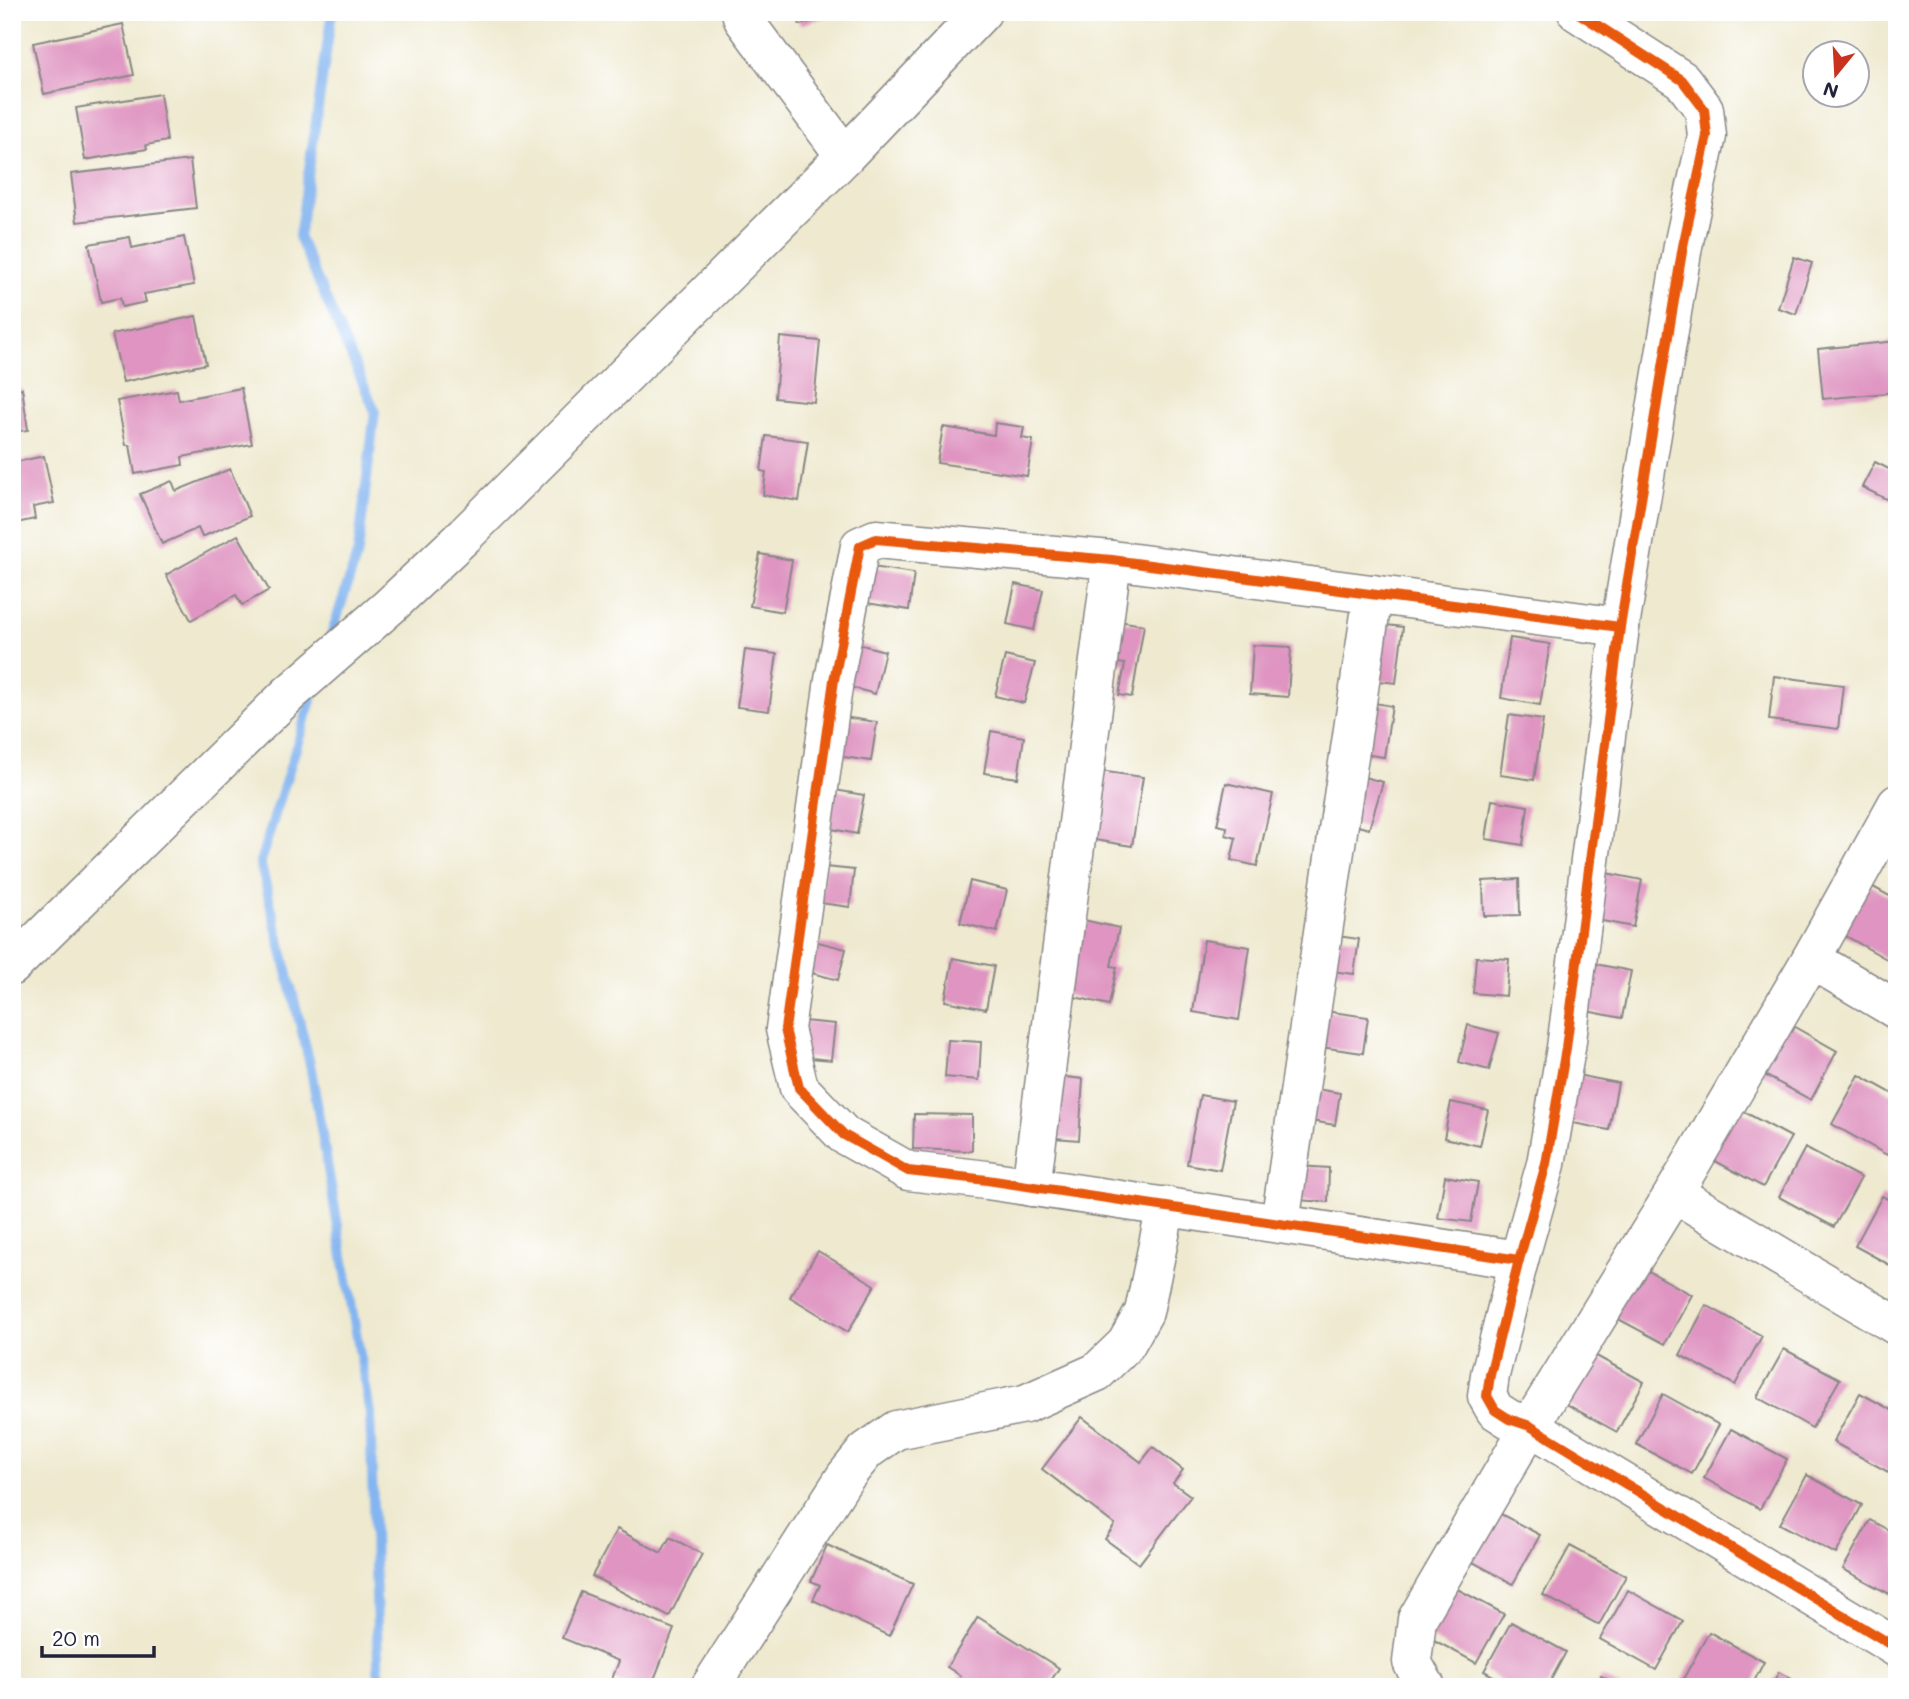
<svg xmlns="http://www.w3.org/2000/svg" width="1909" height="1699" font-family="Mali,sans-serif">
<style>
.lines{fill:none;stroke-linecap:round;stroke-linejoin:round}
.stream{stroke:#84b5f0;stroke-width:10}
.building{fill:#df94c1}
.minor-casing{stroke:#888685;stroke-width:41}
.tertiary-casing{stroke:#888685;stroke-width:41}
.minor{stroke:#fff;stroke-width:38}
.tertiary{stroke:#fff;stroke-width:38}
.cycleway-casing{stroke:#fff;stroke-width:15}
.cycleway{stroke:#e8590c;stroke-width:10}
</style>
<rect width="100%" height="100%" fill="#fff"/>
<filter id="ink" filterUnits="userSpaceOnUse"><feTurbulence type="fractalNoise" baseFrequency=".0143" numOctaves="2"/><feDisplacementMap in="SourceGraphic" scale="14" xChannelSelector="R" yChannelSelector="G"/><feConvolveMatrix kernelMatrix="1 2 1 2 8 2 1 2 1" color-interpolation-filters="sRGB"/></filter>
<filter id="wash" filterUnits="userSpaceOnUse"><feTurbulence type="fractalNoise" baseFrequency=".00686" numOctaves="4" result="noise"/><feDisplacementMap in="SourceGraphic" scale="28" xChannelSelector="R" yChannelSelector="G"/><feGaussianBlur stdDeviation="1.57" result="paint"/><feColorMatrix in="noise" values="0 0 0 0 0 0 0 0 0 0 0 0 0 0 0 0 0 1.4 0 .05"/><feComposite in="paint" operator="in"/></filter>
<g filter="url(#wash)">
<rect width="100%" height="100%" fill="#eee9cf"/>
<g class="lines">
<g class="stream">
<path d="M329,642l29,-90 17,-141 -76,-174 33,-225"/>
<path d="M315,688l-55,174 50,202 60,349 9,274"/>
</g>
</g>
<g id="blocks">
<g class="building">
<path d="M795,12h43v1l-38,12z"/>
<path d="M123,24l11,51 -90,19 -11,-51z"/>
<path d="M160,94l7,47 -21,4 1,4 -62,11 -9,-52z"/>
<path d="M190,160l6,48 -119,14 -6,-48z"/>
<path d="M130,237l2,11 52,-11 10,48 -50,9 2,8 -24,5 -2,-9 -19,4 -12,-58z"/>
<path d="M1794,257l18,6 -16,51 -18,-6z"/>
<path d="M196,316l10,48 -83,18 -11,-48z"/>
<path d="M780,337l40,4 -6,61 -39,-4z"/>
<path d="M1897,341v51l-74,7 -5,-50z"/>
<path d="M22,388l6,42 -16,2v-43z"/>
<path d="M241,388l11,56 -70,13 1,8 -48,9 -5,-29h-4l-9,-44 60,-11 2,10z"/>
<path d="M995,423l29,4 -2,11 11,2 -6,36 -90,-13 6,-36 51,8z"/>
<path d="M766,436l42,5 -9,60 -36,-6 3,-23 -5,-1z"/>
<path d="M44,456l10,47 -21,4 2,12 -23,5v-61z"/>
<path d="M1875,462l22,11v19l-5,10 -30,-15z"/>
<path d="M230,469l20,47 -48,21 -4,-9 -36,16 -22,-50 32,-13 4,10z"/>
<path d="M238,535l31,55 -27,15 -6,-10 -45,25 -25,-45z"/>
<path d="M760,554l32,6 -9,52 -33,-6z"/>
<path d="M872,567l42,6 -5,37 -42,-7z"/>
<path d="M1015,584l28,6 -9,40 -27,-6z"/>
<path d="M1112,620l32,5 -12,72 -13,-2 6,-31 -20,-3z"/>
<path d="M1368,623l35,4 -7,56 -35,-4z"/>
<path d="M1510,638l40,6 -10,61 -39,-7z"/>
<path d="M850,642l35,9 -10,43 -36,-10z"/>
<path d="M1253,645l38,2 -3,50 -38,-3z"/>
<path d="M745,650l32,4 -8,57 -32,-4z"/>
<path d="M1005,656l30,7 -11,40 -29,-7z"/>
<path d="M1774,676l69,9 -5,44 -69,-9z"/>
<path d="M1358,700l34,6 -8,51 -34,-5z"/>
<path d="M1509,715l34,5 -9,60 -34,-5z"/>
<path d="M836,716l41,6 -6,39 -41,-6z"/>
<path d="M991,731l33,6 -6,41 -34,-5z"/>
<path d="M1092,770l51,7 -11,69 -50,-8z"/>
<path d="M1345,772l38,10 -14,47 -37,-10z"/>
<path d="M1226,783l47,11 -16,72 -26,-6 5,-22 -10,-3 1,-8 -10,-2z"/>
<path d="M829,789l35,6 -7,39 -35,-7z"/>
<path d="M1492,800l36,6 -5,39 -37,-6z"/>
<path d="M825,867l29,3 -4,37 -30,-4z"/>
<path d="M1596,871l46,9 -9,47 -46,-9z"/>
<path d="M1519,879l1,36 -36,1 -1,-35z"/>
<path d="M970,881l37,9 -10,42 -37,-9z"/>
<path d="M1864,882l33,18v54l-5,8 -55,-31z"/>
<path d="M1075,918l44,10 -8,38 6,1 -8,38 -51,-12z"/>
<path d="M1330,935l29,4 -5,35 -29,-4z"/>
<path d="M806,939l40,10 -8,31 -41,-11z"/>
<path d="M1204,940l46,7 -11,73 -46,-8z"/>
<path d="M1476,957l33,2 -3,37 -33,-3z"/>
<path d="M953,958l41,8 -8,43 -41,-8z"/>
<path d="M1585,962l46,9 -9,47 -46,-9z"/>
<path d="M1325,1011l43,6 -5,36 -43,-6z"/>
<path d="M1782,1020l55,31 -26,49 -56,-30z"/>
<path d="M803,1021l32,3 -4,36 -31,-3z"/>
<path d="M1468,1025l31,8 -10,37 -30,-8z"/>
<path d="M948,1040l33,2 -2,38 -34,-3z"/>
<path d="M1572,1074l46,9 -9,47 -46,-9z"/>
<path d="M1047,1075l36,4 -4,61 -24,-2z"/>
<path d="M1859,1075l38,21v42l-10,17 -55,-31z"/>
<path d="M1311,1088l29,5 -5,32 -30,-5z"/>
<path d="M1200,1095l33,6 -13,69 -33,-6z"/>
<path d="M1451,1102l37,8 -8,36 -36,-8z"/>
<path d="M1735,1107l56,30 -28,50 -55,-30z"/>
<path d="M914,1114l58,1v36l-59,-2z"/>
<path d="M1805,1148l56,30 -27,49 -55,-30z"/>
<path d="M1298,1166l31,2 -1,34 -32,-2z"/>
<path d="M1445,1176l33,6 -7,40 -33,-4z"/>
<path d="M1882,1196l15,8v65l-42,-23z"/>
<path d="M818,1251l57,34 -27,47 -58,-35z"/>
<path d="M1636,1264l56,31 -27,49 -56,-30z"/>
<path d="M1706,1305l56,31 -27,49 -55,-30z"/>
<path d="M1784,1349l56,30 -28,49 -55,-31z"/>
<path d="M1589,1352l55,30 -27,50 -56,-31z"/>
<path d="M1860,1393l37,20v44l-9,15 -55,-30z"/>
<path d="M1663,1394l56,31 -27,49 -56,-30z"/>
<path d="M1082,1417l59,45 12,-15 30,23 -10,13 18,13 -52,68 -34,-25 10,-14 -73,-56z"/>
<path d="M1731,1429l56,30 -27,50 -56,-31z"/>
<path d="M1807,1475l55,30 -26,49 -56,-30z"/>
<path d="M1484,1505l56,30 -27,49 -55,-30z"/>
<path d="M1870,1520l27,15v63l-54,-29z"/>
<path d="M617,1529l44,24 9,-16 32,17 -33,63 -77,-41z"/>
<path d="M827,1545l86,39 -24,52 -76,-36 7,-15 -9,-4z"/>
<path d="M1570,1546l56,30 -27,49 -56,-30z"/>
<path d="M1448,1584l56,30 -28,49 -55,-30z"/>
<path d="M1628,1590l55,31 -27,49 -56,-31z"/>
<path d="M581,1592l93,37 -23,58h-20l-19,-8 7,-18 -57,-23z"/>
<path d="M978,1617l81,51 -12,19 -92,-1 6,-10 -14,-9z"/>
<path d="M1511,1622l55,30 -19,35h-34l-29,-16z"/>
<path d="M1709,1632l55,30 -13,25h-59l-10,-6z"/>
<path d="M1779,1672l27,15h-36z"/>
<path d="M1601,1676l20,11h-26z"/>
</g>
</g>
</g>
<g filter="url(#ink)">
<use href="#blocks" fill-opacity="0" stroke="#888685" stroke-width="2"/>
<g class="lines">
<g class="minor-casing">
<g id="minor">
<path d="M741,12l2,7 102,137"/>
<path d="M1577,12l105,68 22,29 3,27 -24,110 -63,381 -54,421 -20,116 -27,96 -29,115 -3,21 8,14 14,9 21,7 367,222"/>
<path d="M1811,959l86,51"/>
<path d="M1031,1187l81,-627"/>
<path d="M1674,1193l223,133"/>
<path d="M1280,1223l93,-629"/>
<path d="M1519,1260l-532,-80 -79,-9 -64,-36 -45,-47 -14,-59 49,-349 26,-134 16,-7 236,21 508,67"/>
<path d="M710,1687l135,-210 21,-26 30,-21 129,-26 72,-32 29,-28 18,-32 22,-106"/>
<path d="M1426,1687l-14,-25 5,-43 113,-193 144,-233 137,-234 86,-155"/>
</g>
</g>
<g class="tertiary-casing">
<path id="tertiary" d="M12,966l278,-273 100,-87 75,-71 380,-379 137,-144"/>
</g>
<use href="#minor" class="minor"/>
<use href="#tertiary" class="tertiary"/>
<g class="cycleway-casing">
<g id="cycleway">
<path d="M1577,12l105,68 22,29 3,27 -24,110 -63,381 -54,421 -20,116 -27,96 -29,115 -3,21 8,14 14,9 21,7 367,222"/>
<path d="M1519,1260l-532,-80 -79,-9 -64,-36 -45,-47 -14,-59 49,-349 26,-134 16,-7 236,21 508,67"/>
</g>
</g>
<use href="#cycleway" class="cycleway"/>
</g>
</g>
<rect width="1909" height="1699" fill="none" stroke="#fff" stroke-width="42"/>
<g transform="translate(1836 74) rotate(198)"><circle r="33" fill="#ffffff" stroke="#a7a7b1" stroke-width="2"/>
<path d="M0-5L12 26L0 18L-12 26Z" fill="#c8321e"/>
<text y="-10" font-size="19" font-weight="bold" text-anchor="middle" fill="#22223b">N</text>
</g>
<path d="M42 1646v10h112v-10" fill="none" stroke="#22223b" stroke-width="3.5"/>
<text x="52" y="1646" font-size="21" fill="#22223b" stroke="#ffffff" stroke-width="5" paint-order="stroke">20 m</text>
</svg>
